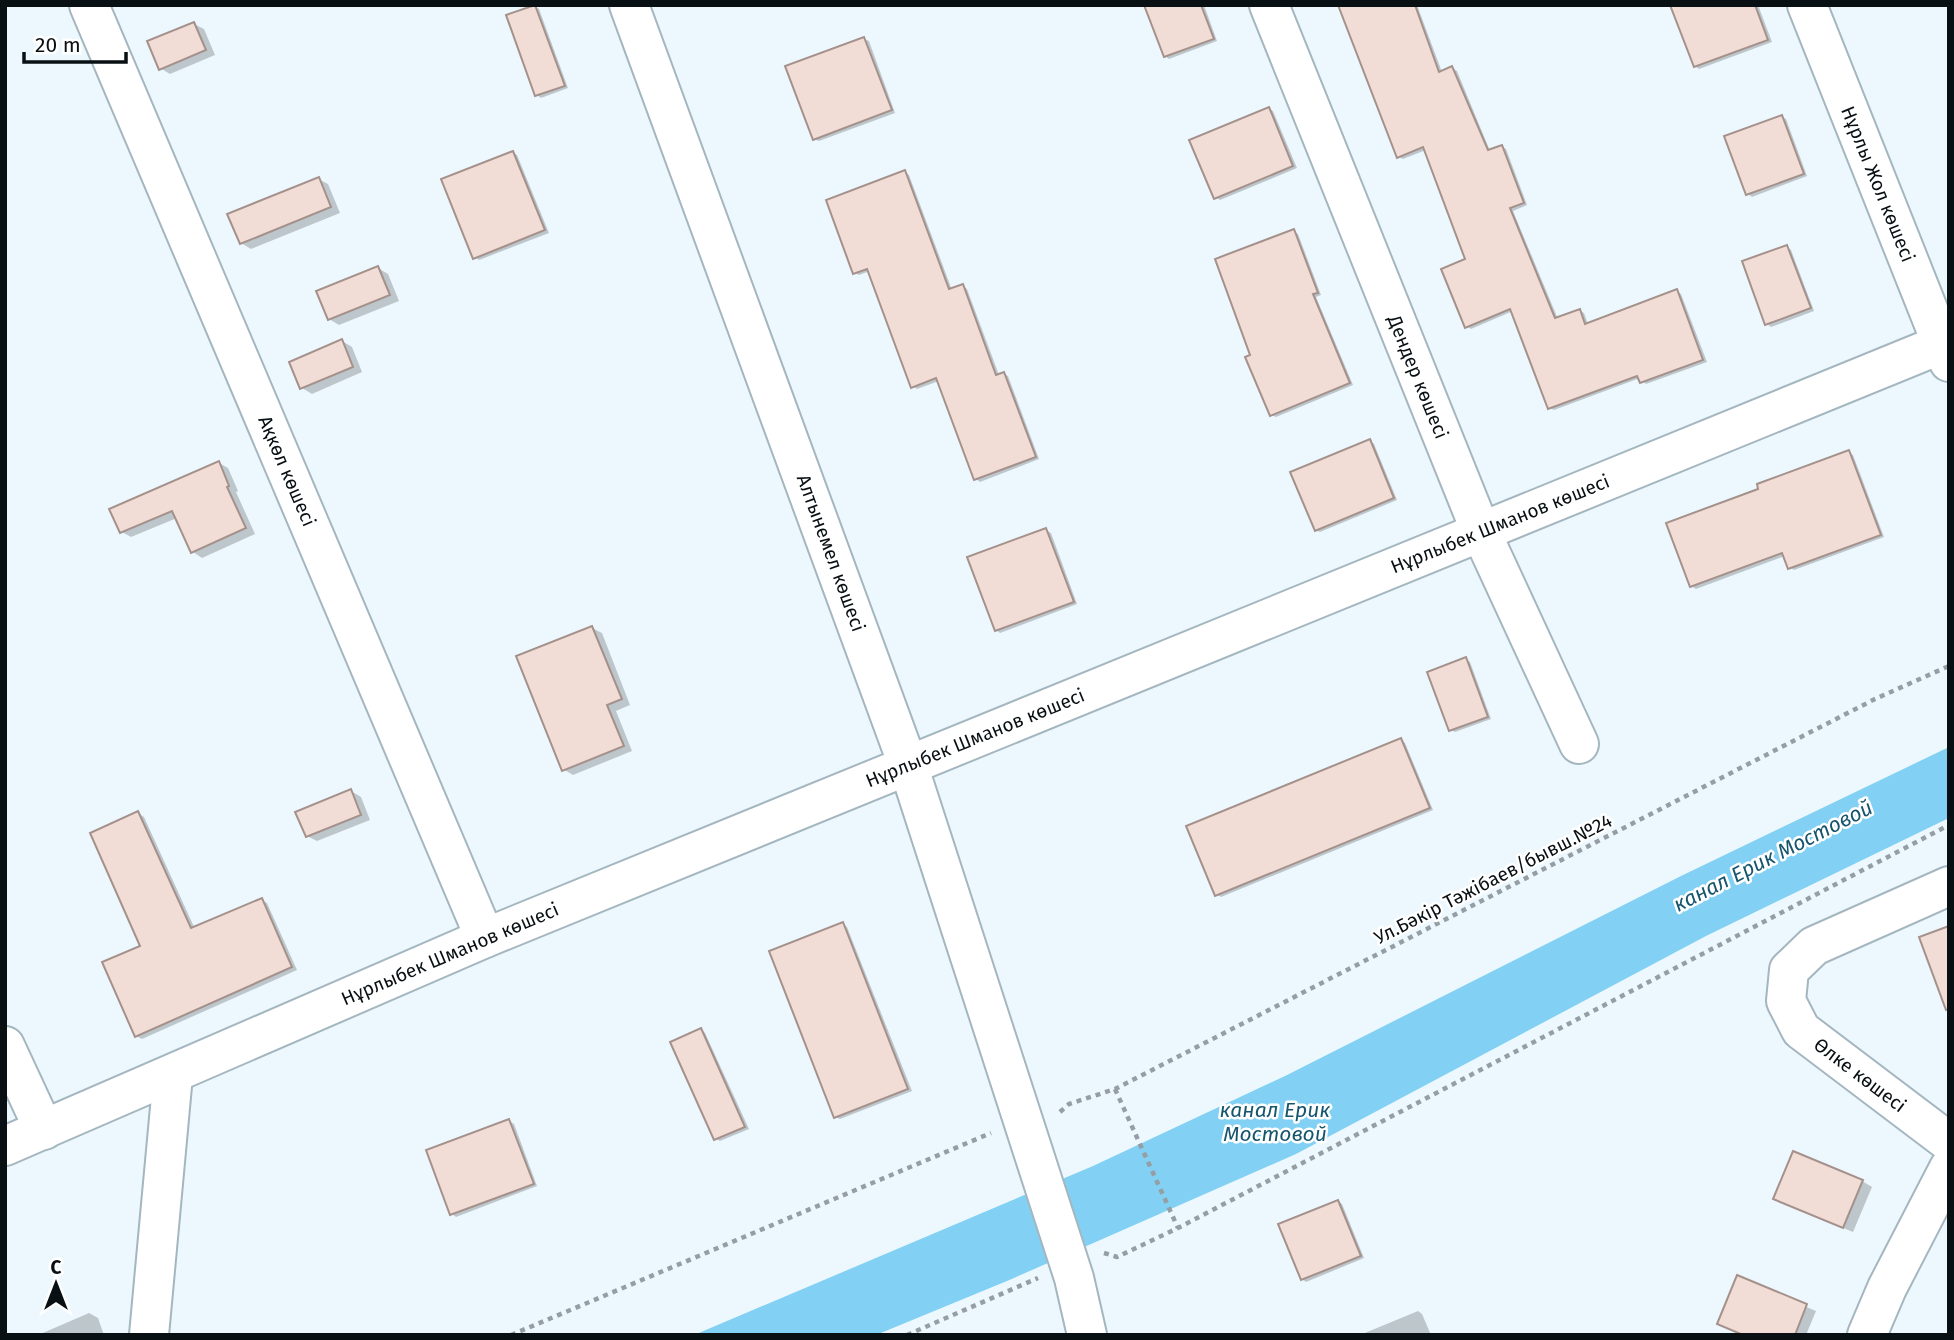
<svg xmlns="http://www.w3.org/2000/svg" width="1954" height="1340" font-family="'Fira Sans',sans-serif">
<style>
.water{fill:#82d1f4}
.shadow{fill:#0003}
.building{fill:#f1ddd6;stroke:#a4918b;stroke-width:2}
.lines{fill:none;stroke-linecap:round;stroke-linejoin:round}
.minor-casing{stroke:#a4b6bf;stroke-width:42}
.path{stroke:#959ea3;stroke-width:4.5;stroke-dasharray:5 5;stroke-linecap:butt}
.minor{stroke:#fff;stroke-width:38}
.labels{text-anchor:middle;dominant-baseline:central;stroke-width:5;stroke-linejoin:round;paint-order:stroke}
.street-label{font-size:19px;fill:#091013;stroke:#fff}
.water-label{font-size:21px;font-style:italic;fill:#16556d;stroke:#fff}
</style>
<rect width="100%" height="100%" fill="#edf8fe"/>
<path class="water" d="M1949,747v71l-243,118 -410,218 -289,127 -131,54h-182l399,-169 192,-90 396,-200z"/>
<g class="shadow">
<path d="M1146,5h58l13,36 -48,18 -4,-3z"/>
<path d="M1340,5h77l25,67 10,-4 5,3 33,80 12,-4 4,2 21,56 -14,6 45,108 22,-8 4,2 4,11 89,-33 4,3 26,68 -61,22 -6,-6 -86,32 -5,-2 -36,-97 -42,18 -4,-3v-66l-41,-110 -23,9 -4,-2z"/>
<path d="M1672,5h86l14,37 -73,27 -4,-3z"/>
<path d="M535,7l4,2 29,79 -27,10 -4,-3z"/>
<path d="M194,24l10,5 11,26 -45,19 -10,-6z"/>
<path d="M864,39l5,2 26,72 -76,28 -5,-2z"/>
<path d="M1269,109l4,2 24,57 -77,32 -5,-3z"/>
<path d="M1782,117l4,2 21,57 -55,21 -4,-3z"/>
<path d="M513,153l4,2 32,78 -70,27 -4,-3z"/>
<path d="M905,172l4,3 43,115 11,-4 4,3 32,86 5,-1 4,2 31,83 -59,23 -4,-3 -37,-98 -22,8 -4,-3 -43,-115 -11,4 -4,-2z"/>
<path d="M318,179l10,5 12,29 -89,36 -10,-6z"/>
<path d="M1294,231l4,3 23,61 -5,2 37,88 -77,32 -5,-2z"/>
<path d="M1787,247l4,3 23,61 -43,16 -4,-3z"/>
<path d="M378,268l10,6 11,27 -60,24 -10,-6z"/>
<path d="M342,341l10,6 10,25 -50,22 -10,-6z"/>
<path d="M1370,441l4,3 23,56 -77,32 -4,-2z"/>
<path d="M1849,452l4,3 31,82 -90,33 -5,-3 -4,-11 -89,33 -5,-3 69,-96z"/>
<path d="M219,463l9,5 10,23 -2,1 19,42 -53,24 -9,-6 -16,-34 -46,19 -9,-5z"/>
<path d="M1046,530l5,3 26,71 -77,29 -4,-3z"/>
<path d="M592,628l10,5 28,72 -14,6 16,40 -59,24 -10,-6z"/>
<path d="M1466,659l4,3 21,57 -36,13 -4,-2z"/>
<path d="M1401,740l4,3 28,67 -212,87 -5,-3z"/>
<path d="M351,791l10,6 9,23 -53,21 -10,-5z"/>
<path d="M138,813l6,4 51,112 66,-29 6,3 30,67 -155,69 -6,-3 7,-90z"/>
<path d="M843,924l4,3 65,164 -72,28 -4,-2z"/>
<path d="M701,1030l4,3 44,96 -29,12 -4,-2z"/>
<path d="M509,1121l5,3 23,62 -81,31 -4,-3z"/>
<path d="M1862,1181l10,6 -19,45 -68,-28z"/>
<path d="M1338,1201l4,3 22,54 -58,24 -4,-3z"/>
<path d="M1738,1278l78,33 -10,24h-63z"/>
<path d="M1418,1311l4,3 9,21h-71z"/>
<path d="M89,1313l9,5 6,17h-66z"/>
</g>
<g class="building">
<path d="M535,5l30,81 -30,10 -29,-81z"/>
<path d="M1144,5h57l13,34 -50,18z"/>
<path d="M1338,5h77l24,67 13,-6 36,84 14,-5 22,58 -14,5 45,110 25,-9 5,15 92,-35 26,71 -63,23 -3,-7 -89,33 -38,-100 -45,19 -24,-59 24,-10 -42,-112 -26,11z"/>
<path d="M1670,5h85l13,35 -74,27z"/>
<path d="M194,22l12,28 -47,20 -12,-29z"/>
<path d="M864,37l28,73 -79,30 -28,-74z"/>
<path d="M1269,107l24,59 -79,33 -25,-59z"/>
<path d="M1782,115l22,59 -58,21 -22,-59z"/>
<path d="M513,151l32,79 -72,29 -32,-80z"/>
<path d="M905,170l44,119 14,-5 33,91 8,-3 32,85 -62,23 -38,-102 -25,10 -44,-119 -14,5 -27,-74z"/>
<path d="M319,177l12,30 -91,37 -13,-30z"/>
<path d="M1294,229l24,64 -5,1 37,89 -80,33 -25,-59 5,-2 -35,-96z"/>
<path d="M1787,245l24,63 -46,17 -23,-64z"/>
<path d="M378,266l12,29 -62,25 -12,-29z"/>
<path d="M342,339l11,28 -53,22 -11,-27z"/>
<path d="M1370,439l24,59 -79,33 -25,-59z"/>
<path d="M1849,450l32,85 -93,34 -6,-16 -92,34 -24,-64 92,-34 -1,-5z"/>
<path d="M219,461l10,25 -2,1 19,41 -55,25 -19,-42 -52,22 -11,-24z"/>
<path d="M1046,528l28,74 -79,29 -28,-74z"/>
<path d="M592,626l30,73 -15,6 17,41 -62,25 -46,-115z"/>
<path d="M1466,657l22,60 -39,14 -22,-59z"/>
<path d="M1401,738l29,70 -215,88 -29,-70z"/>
<path d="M351,789l10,26 -55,22 -11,-25z"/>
<path d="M138,811l53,117 71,-30 30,69 -157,70 -33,-75 38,-16 -50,-113z"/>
<path d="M843,922l65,167 -74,29 -65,-167z"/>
<path d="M1949,926v83l-3,1 -27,-73z"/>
<path d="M701,1028l44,99 -31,13 -44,-98z"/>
<path d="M509,1119l25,65 -84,31 -24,-65z"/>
<path d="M1793,1151l70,29 -20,48 -70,-29z"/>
<path d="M1338,1200l23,56 -60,24 -23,-56z"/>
<path d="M1737,1275l70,29 -12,31h-52l-26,-11z"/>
</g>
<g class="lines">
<g class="minor-casing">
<g id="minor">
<path d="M89,5l396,933"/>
<path d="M629,5l279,760 166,513 13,57"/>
<path d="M1269,5l212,527 98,212"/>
<path d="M1807,5l142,357"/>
<path d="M1949,886l-135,60 -25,24 -3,31 15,29 148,112"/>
<path d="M5,1046l39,84"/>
<path d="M5,1146l480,-208 1464,-597"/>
<path d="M149,1335l24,-260"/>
<path d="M1867,1335l20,-47 62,-120"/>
</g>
</g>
<g class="path">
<path d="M1115,1089l63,139"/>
<path d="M1060,1112l9,-8 46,-15 760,-390 74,-33"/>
<path d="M1104,1253l13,4 61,-29 771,-403"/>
<path d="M511,1335l480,-202"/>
<path d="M907,1335l131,-57"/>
</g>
<use href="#minor" class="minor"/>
</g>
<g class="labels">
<g class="street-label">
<text transform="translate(1878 184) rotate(68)">Нұрлы Жол көшесі</text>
<text transform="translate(1418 377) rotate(68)">Дендер көшесі</text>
<text transform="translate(287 471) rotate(67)">Ақкөл көшесі</text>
<text transform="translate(1500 524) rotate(-22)">Нұрлыбек Шманов көшесі</text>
<text transform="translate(831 553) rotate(70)">Алтынемел көшесі</text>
<text transform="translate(975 738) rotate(-22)">Нұрлыбек Шманов көшесі</text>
<text transform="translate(1493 879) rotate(-27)">Ул.Бәкір Тәжібаев/бывш.№24</text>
<text transform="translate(450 954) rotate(-23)">Нұрлыбек Шманов көшесі</text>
<text transform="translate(1860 1075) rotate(37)">Өлке көшесі</text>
</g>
<g class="water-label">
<text transform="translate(1773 856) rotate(-27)">канал Ерик Мостовой</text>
<text x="1275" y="1110">канал Ерик<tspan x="1275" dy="24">Мостовой</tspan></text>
</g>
</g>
<rect width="1954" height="1340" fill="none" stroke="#091013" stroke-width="14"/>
<g transform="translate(56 1284)" stroke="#ffffff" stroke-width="5" paint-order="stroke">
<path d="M0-5L12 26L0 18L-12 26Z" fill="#091013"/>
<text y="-10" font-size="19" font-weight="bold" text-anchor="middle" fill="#091013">С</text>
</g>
<path d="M24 52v10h102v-10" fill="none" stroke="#091013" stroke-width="3.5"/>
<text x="35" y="52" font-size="21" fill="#091013" stroke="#ffffff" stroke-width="5" paint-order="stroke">20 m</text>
</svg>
